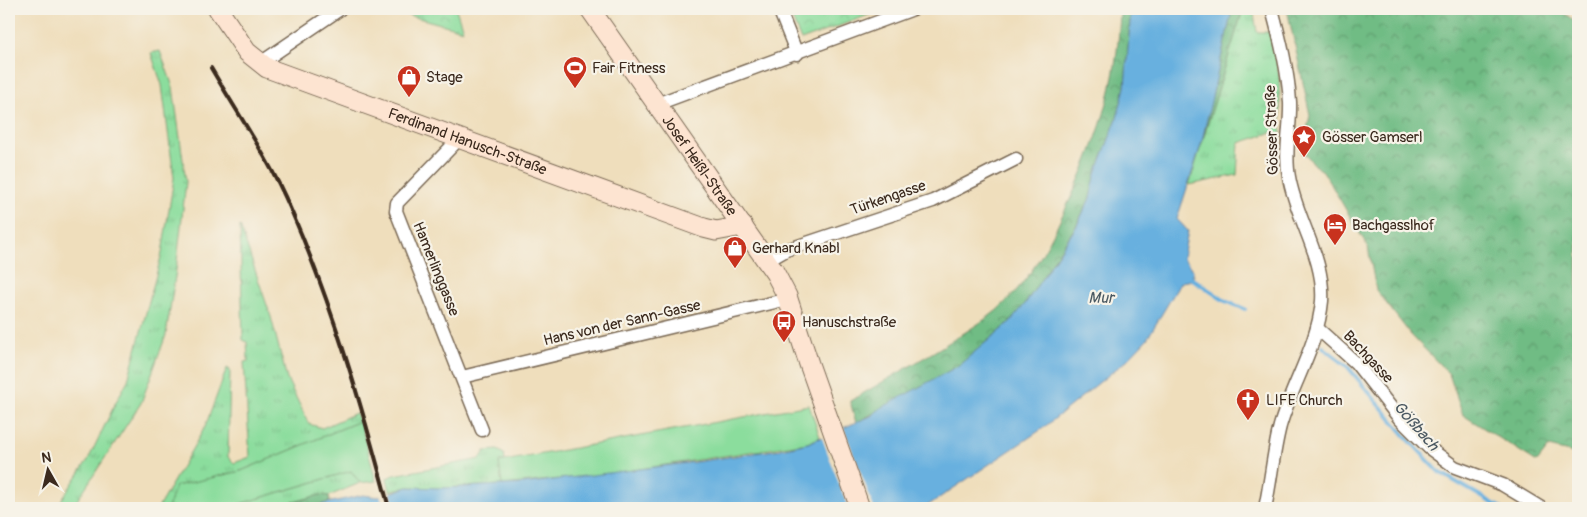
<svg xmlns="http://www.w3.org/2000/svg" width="1587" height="517" font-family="Pangolin,sans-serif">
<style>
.grass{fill:url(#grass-tufts);stroke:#63845e}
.forest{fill:url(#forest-crowns);stroke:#567351}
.park{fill:url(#park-crowns);stroke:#63845e}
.garden{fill:#8bdd9d;stroke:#63845e}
.water{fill:#68b0df;stroke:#526d7e}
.pier{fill:#efdebc}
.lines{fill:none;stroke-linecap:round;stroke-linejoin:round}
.stream{stroke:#68b0df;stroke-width:4}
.street-casing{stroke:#7a6955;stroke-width:15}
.secondary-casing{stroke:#7a6955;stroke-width:21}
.street{stroke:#fff;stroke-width:12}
.secondary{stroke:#fde4d1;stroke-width:19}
.rail{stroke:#3b2a1e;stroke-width:4}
.labels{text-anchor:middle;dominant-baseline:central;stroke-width:4.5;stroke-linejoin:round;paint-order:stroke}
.poi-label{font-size:15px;fill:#3b2a1e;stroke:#f7f3e8;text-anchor:start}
.street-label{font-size:15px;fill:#3b2a1e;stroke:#f7f3e8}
.water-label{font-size:16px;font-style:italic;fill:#4b5962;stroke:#f7f3e8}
</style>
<defs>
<pattern id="grass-tufts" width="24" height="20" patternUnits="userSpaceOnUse" patternTransform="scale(1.25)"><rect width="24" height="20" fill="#8bdd9d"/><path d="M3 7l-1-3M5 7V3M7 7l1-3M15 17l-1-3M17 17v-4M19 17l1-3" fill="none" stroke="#79be87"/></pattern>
<pattern id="forest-crowns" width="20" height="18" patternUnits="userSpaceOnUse" patternTransform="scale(1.25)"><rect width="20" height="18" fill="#70bc84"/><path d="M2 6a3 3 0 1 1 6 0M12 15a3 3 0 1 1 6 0" fill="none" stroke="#5d996b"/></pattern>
<pattern id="park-crowns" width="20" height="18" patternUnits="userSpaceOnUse" patternTransform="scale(1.25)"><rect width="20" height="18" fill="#8bdd9d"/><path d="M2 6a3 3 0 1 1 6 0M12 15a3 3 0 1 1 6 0" fill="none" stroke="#79be87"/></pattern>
</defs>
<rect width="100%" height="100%" fill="#f7f3e8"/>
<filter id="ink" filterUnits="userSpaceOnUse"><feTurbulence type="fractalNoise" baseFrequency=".02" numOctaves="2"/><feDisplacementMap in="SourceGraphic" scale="10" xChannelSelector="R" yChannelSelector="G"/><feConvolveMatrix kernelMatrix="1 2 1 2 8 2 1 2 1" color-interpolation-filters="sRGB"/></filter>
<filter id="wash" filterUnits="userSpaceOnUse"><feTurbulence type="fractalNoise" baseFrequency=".0096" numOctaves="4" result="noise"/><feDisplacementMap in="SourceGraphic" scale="20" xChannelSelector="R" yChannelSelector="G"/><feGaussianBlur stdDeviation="1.12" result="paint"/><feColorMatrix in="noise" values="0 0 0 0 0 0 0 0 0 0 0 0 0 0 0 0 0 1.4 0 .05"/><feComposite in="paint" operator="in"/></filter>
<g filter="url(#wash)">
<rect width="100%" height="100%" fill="#efdebc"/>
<g class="grass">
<path d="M1239,9h18l-3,5 3,18h15l7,43 2,59 -11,-1 -31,10 -2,32 -48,10 52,-169z"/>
<path d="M160,51l13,36 13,95 -10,88 -10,65 -25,68 -69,105h-16l32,-48 28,-58 12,-22 34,-127 12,-75 -12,-93 -11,-32z"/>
<path d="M240,226l31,91 16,62 22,45 13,4 34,-15 4,8 -119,50 -64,15 -9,22h-10l47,-81 22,-59 3,2 -2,87 6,6 16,-6 -6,-95 4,-1 -1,-19 -4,-2z"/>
<path d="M498,450l6,4 1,7 -6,1 3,23 -60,3 -34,-1 -18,4 -3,-13 7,-3 86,-16 5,-8z"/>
<path d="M351,471l9,12 -31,13 -9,-1 -49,13h-45z"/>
</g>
<g class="forest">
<path d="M1120,9h11l-6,78 -8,31 -21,55 -6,25 -14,28 -51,78 -15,18 -52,44 -102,57 -6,-22c37,-22 75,-43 111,-66 12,-8 24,-15 35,-24 31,-27 51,-62 68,-99 34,-70 54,-125 56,-203z"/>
<path d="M1229,9h10l2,7 -40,129 30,-130z"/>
<path d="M1287,9h272l19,15 -1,430 -28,-7 -12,15 -74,-47 -14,-41 -38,-39 -35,-45 -8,-43 -45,-76 -9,-6 -8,-11h-4l8,-39z"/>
<path d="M320,495l9,1 1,6 -24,6h-35z"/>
</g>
<g class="park">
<path d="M385,9h71l7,21z"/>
<path d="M788,9h97l-84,31z"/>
</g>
<g class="garden">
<path d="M809,405l11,32 -12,6 -201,31 -105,11 -3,-23z"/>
<path d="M360,421l16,60 -16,2 -9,-12 -125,37h-58l8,-22 65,-15z"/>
</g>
<path class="water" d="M1131,9h98l2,6 -30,130 -24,74 11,12 -5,27 10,12v10l-12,2 -34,57 -20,21 -85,69 -118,79h-618l57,-13 15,2 30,-10 34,1 80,-4 173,-22 86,-13 27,-6 63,-27 10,-8 77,-42 52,-44 15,-18 51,-77 14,-29 6,-25 21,-55 8,-31z"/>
<g class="pier">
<path d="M843,426l31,82h-26l-27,-73z"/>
<path d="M390,492l5,16h-11l-4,-14z"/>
</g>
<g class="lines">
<g class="stream">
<path d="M1191,278l34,23 20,8"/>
<path d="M1323,347l24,19 60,72 32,34 62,36"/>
</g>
</g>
</g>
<g filter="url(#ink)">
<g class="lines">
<g class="street-casing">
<g id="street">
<path d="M779,9l18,45"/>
<path d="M259,64l81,-55"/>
<path d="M657,104l256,-95"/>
<path d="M459,139l-62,64 -1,8 86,219"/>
<path d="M767,261l19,-11 147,-49 83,-42"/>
<path d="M1317,328l39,35 44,56 29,29 26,19 48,18 38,23"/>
<path d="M462,377l326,-78"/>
<path d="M1265,508c6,-27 8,-55 15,-82 12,-42 38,-81 42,-125 3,-43 -26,-82 -33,-124 -5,-25 2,-50 1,-75 -2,-32 -10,-63 -18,-93"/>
</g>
</g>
<g class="secondary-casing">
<g id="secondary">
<path id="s1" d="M218,9l29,43 20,16 437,160 12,3 27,-5"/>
<path id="s2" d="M590,9l185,264 12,23 22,68 51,144"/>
</g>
</g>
<use href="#street" class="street"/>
<use href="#secondary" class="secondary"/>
<path class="rail" d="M211,68c27,46 59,92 80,142 42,96 71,197 98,298"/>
</g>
</g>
<defs>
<g id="stadium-pin" transform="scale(1.25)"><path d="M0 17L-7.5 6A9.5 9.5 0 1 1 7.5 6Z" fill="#c8321e" stroke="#f7f3e8"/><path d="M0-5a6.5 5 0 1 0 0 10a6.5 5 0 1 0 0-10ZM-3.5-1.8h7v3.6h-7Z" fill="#fff"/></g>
<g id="shop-pin" transform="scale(1.25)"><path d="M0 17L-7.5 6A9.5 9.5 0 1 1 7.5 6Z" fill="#c8321e" stroke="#f7f3e8"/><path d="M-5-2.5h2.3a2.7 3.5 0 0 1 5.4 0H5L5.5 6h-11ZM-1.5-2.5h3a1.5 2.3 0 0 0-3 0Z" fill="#fff"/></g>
<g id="sight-pin" transform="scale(1.25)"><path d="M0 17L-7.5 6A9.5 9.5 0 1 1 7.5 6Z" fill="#c8321e" stroke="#f7f3e8"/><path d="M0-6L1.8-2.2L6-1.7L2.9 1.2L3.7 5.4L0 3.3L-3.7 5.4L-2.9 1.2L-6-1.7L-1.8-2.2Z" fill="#fff"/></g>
<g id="hotel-pin" transform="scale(1.25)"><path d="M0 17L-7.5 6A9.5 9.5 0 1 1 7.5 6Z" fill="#c8321e" stroke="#f7f3e8"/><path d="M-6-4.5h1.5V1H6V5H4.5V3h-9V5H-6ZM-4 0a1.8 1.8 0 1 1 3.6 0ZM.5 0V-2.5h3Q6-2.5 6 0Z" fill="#fff"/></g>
<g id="bus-pin" transform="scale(1.25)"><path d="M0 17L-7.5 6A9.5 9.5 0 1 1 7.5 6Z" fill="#c8321e" stroke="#f7f3e8"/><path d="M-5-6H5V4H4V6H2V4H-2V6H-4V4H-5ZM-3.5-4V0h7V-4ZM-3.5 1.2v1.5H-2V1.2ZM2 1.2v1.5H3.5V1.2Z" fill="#fff"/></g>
<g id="church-pin" transform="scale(1.25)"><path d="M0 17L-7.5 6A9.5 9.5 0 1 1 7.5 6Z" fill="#c8321e" stroke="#f7f3e8"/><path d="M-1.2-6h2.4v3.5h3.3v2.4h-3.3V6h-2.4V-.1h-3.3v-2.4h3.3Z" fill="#fff"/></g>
</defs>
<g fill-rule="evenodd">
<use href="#stadium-pin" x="575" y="68"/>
<use href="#shop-pin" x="409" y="77"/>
<use href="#sight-pin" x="1304" y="137"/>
<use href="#hotel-pin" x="1335" y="225"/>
<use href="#shop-pin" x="735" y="248"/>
<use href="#bus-pin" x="784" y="322"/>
<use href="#church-pin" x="1248" y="400"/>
</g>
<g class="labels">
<g class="poi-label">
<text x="592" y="68">Fair Fitness</text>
<text x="426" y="77">Stage</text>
<text x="1322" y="137">Gösser Gamserl</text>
<text x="1352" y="225">Bachgasslhof</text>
<text x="752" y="248">Gerhard Knabl</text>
<text x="802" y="322">Hanuschstraße</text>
<text x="1266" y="400">LIFE Church</text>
</g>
<g class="street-label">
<text transform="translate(1272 130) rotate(-92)">Gösser Straße</text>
<text stroke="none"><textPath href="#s1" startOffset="291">Ferdinand Hanusch-Straße</textPath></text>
<text stroke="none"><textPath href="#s2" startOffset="191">Josef Heißl-Straße</textPath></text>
<text transform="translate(888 198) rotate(-19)">Türkengasse</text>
<text transform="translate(436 269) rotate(68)">Hamerlinggasse</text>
<text transform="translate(622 323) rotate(-13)">Hans von der Sann-Gasse</text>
<text transform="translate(1368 357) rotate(47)">Bachgasse</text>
</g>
<g class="water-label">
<text x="1101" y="298">Mur</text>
<text transform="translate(1416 426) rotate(49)">Gößbach</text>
</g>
</g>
<rect width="1587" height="517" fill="none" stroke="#f7f3e8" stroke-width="30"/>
<g transform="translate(48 470) rotate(352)" stroke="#f7f3e8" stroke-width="4" paint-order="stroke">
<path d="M0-4L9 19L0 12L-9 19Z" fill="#3b2a1e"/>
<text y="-8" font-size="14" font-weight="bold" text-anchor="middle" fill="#3b2a1e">N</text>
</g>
</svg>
